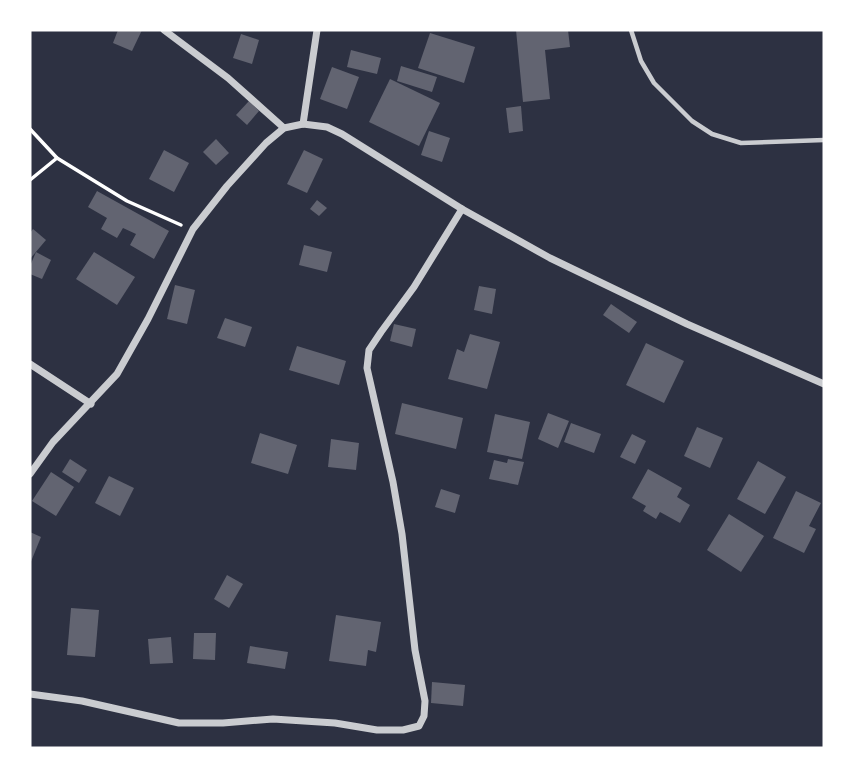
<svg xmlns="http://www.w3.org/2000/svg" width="854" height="778" font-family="'Noto Sans',sans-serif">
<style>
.building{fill:#626471}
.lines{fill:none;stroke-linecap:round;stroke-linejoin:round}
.path{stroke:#fff;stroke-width:3.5}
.service{stroke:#caccd0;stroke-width:4.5}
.minor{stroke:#caccd0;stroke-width:7}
</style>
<rect width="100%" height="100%" fill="#2d3142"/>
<g class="building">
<path d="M118,30h24l-10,21 -19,-8z"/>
<path d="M516,30h52l2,17 -25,3 5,49 -27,3z"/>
<path d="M430,33l45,14 -11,36 -46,-15z"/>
<path d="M241,34l18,6 -7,24 -19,-6z"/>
<path d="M351,50l30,8 -4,16 -30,-7z"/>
<path d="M401,66l36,11 -5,15 -35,-11z"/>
<path d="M332,67l27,10 -12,32 -27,-10z"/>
<path d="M390,79l50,24 -21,43 -50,-24z"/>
<path d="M249,101l10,10 -12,14 -11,-10z"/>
<path d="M521,106l2,25 -14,2 -3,-25z"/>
<path d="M429,131l21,7 -8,24 -21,-7z"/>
<path d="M216,139l13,14 -13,12 -13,-13z"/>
<path d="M164,150l25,13 -15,29 -25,-13z"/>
<path d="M304,150l19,9 -16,34 -20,-9z"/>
<path d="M97,191l72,40 -15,28 -24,-14 6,-11 -13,-6 -6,10 -16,-9 6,-11 -19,-11z"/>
<path d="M317,200l10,8 -8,8 -9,-7z"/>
<path d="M33,229l13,11 -16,19v-26z"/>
<path d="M304,245l28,7 -5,20 -28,-7z"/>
<path d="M36,252l15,8 -9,19 -12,-5v-8z"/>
<path d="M94,252l41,25 -18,28 -41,-26z"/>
<path d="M175,285l20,5 -8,34 -20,-5z"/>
<path d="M479,286l17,3 -4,25 -18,-4z"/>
<path d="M611,304l26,18 -8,11 -26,-18z"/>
<path d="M225,318l27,9 -7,20 -28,-9z"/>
<path d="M394,324l22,5 -4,18 -22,-6z"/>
<path d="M470,334l30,8 -13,47 -39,-10 9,-30 7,3z"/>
<path d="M646,343l38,18 -20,42 -38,-18z"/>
<path d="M297,346l49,15 -7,24 -50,-15z"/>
<path d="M402,403l61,15 -7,31 -61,-15z"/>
<path d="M548,413l21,8 -11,27 -20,-9z"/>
<path d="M495,414l35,8 -8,37 -35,-7z"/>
<path d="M571,423l30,11 -7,19 -30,-11z"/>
<path d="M697,427l26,11 -13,30 -26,-12z"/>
<path d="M260,433l37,12 -9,29 -37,-11z"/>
<path d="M632,434l14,7 -11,23 -15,-7z"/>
<path d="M331,439l28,4 -3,27 -28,-3z"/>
<path d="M70,459l17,11 -8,13 -17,-11z"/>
<path d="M508,459l16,3 -6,23 -29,-6 5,-19 13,3z"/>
<path d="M758,461l28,16 -21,37 -28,-15z"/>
<path d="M648,469l34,19 -5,9 13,8 -10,18 -20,-11 -4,7 -13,-8 3,-5 -14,-8z"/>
<path d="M51,472l23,15 -18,29 -24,-15z"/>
<path d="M109,476l25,12 -14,28 -25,-13z"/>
<path d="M441,489l19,6 -5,18 -20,-6z"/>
<path d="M796,491l25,12 -12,23 7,3 -12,24 -31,-15z"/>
<path d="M729,514l35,22 -23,36 -34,-22z"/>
<path d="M30,532l11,5 -11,27z"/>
<path d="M227,575l16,9 -14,24 -15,-9z"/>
<path d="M71,608l28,2 -4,47 -28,-2z"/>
<path d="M336,615l45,7 -5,30 -8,-2 -2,16 -37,-5z"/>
<path d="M194,633h22l-1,27 -22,-1z"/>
<path d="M171,637l2,26 -23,1 -2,-25z"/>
<path d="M250,646l38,6 -3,17 -38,-6z"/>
<path d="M432,682l33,3 -2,21 -32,-3z"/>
</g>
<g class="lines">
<g class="path">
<path d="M30,129l27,29 70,43 54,24"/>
<path d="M30,180l27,-22"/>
</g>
<path class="service" d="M631,30l10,31 13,22 38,38 20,13 29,9 83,-3"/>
<g class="minor">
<path d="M164,30l64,48 56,50"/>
<path d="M303,124l14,-94"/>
<path d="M30,364l61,40"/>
<path d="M30,474l23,-32 64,-68 31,-55 45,-90 34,-43 39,-43 18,-15 19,-4 24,3 15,7 120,75 88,49 137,66 137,60"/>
<path d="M30,694l52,7 97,22h44l50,-4 62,4 42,7h26l16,-4 5,-10 1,-15 -10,-51 -13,-116 -9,-52 -26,-114 2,-18 12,-18 33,-45 48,-78"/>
</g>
</g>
<rect width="854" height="778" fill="none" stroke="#ffffff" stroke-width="63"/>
</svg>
